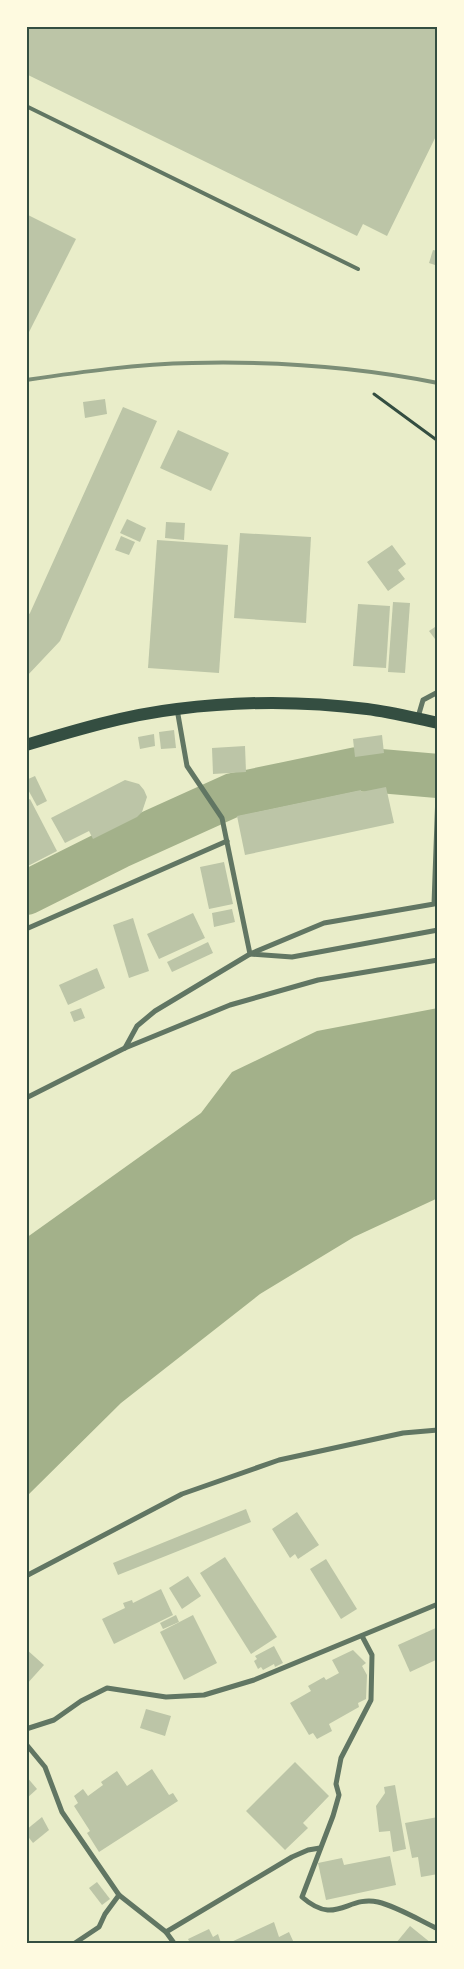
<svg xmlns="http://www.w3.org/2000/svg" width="464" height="1969" font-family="'PT Sans',sans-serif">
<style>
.water{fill:#a3b18a}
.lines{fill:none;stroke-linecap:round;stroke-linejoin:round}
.river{stroke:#a3b18a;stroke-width:44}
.building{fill:#bcc5a7}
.path{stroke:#344e41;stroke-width:3}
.service{stroke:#617663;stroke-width:4}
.minor{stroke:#617663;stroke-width:5}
.primary{stroke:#344e41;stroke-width:12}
.rail{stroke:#7c8e77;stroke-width:4}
.neatline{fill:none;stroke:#344e41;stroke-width:2}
</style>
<rect width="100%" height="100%" fill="#e9edc9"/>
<path class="water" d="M438,1008v190l-84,39 -94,57 -139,109 -95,94v-259l175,-125 31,-41 85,-41z"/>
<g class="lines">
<path class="river" d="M26,893l92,-46 115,-52 124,-26 81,7"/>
</g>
<g class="building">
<path d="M26,26h412v106l-51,104 -24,-12 -6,12 -331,-162z"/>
<path d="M26,214l50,25 -50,99z"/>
<path d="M433,250l5,1v15l-9,-3z"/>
<path d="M105,399l2,15 -22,4 -2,-16z"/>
<path d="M123,407l34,14 -97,220 -34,36v-59l4,-5z"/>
<path d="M178,430l51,23 -18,38 -51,-23z"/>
<path d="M127,519l19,9 -6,14 -20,-9z"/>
<path d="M166,522l19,1 -1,17 -19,-2z"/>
<path d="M240,533l71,4 -5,86 -72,-5z"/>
<path d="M121,536l14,6 -6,13 -14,-5z"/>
<path d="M157,540l71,5 -9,128 -71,-5z"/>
<path d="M392,545l14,19 -8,6 7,9 -17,12 -21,-29z"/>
<path d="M393,602l17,1 -5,70 -17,-1z"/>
<path d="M358,604l32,2 -4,62 -33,-2z"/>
<path d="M438,625v18l-9,-12z"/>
<path d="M174,730l2,18 -15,1 -2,-17z"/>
<path d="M154,734l1,12 -15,3 -2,-12z"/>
<path d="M382,735l2,18 -29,4 -2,-18z"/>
<path d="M245,746l1,26 -33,2 -1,-26z"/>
<path d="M35,776l12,25 -10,5 -11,-20v-6z"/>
<path d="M125,780l14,4 5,6 3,7 -5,15 -5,5 -44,22 -4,-8 -24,12 -14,-25z"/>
<path d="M386,787l8,36 -149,32 -8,-39 124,-26v2z"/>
<path d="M30,799l27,52 -31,16v-66z"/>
<path d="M224,862l9,42 -24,5 -9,-42z"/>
<path d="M232,909l3,13 -21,5 -2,-14z"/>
<path d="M193,913l12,25 -46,21 -12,-25z"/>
<path d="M133,918l16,53 -20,7 -16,-53z"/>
<path d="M208,942l5,11 -41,19 -5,-10z"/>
<path d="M97,968l8,20 -37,17 -9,-20z"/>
<path d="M81,1008l4,10 -11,4 -4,-10z"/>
<path d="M246,1509l5,13 -133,53 -5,-12z"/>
<path d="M297,1512l22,33 -21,14 -3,-5 -5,4 -18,-29z"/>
<path d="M225,1557l52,80 -26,17 -51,-81z"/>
<path d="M326,1559l31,50 -16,10 -31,-50z"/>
<path d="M188,1576l13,20 -19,13 -13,-21z"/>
<path d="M161,1589l12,26 -59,29 -12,-25 23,-11 -2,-5 9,-3 1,3z"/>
<path d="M176,1615l3,7 -16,7 -3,-6z"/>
<path d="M193,1615l24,48 -33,17 -24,-48z"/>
<path d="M438,1627v32l-28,13 -12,-27z"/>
<path d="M274,1646l9,17 -8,4 -1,-3 -11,6 -2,-3 -3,2 -4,-8 3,-2 -2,-3z"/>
<path d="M26,1649l18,16 -18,20z"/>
<path d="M353,1650l13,13 -4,3 5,9 -1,24 -8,4 1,4 -30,17 3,7 -15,8 -4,-6 -4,2 -19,-32 21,-12 -3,-5 16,-9 2,3 13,-7 -7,-13z"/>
<path d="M146,1709l25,7 -6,20 -25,-8z"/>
<path d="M295,1762l34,34 -26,27 5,5 -23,22 -39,-39z"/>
<path d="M152,1769l17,26 4,-2 5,8 -79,51 -12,-19 3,-2 -16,-25 4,-3 -4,-7 9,-7 5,7 15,-11 -2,-3 16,-11 10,15z"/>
<path d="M26,1776l11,13 -11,10z"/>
<path d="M395,1785l11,64 -13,3 -3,-21 -11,1 -3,-26 9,-13 -1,-6z"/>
<path d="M42,1817l7,13 -16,13 -7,-9v-4z"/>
<path d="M438,1817v57l-17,3 -3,-20 -6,1 -7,-35z"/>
<path d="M390,1856l6,29 -70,15 -8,-37 24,-5 2,7z"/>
<path d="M97,1882l13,17 -8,6 -13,-17z"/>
<path d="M274,1922l5,15 10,-5 5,11h-65z"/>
<path d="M410,1926l21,17h-35z"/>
<path d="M209,1929l4,8 5,-3 3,9h-31l-2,-4z"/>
</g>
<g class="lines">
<path class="path" d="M374,394l64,47"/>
<path class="service" d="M26,106l332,163"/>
<g class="minor">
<path d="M177,709l10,57 35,52 28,136 42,3 146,-27"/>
<path d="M418,717l5,-17 15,-8"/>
<path d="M26,929l201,-88"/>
<path d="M125,1048l12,-22 18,-15 95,-57 74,-31 110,-19 4,-111"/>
<path d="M26,1098l99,-50 105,-43 88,-25 120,-20"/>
<path d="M26,1576l156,-82 97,-34 124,-27 35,-3"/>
<path d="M362,1636l10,19 -1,45 -30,58 -5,26 3,11 -6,21 -31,81c34,30 45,-2 76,5 20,5 41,18 60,27"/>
<path d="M26,1729l28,-9 27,-19 26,-13 59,9 38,-2 50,-15 184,-76"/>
<path d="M26,1744l19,23 17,45 57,83 47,37 8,11"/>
<path d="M166,1932l126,-75 16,-7 12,-2"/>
<path d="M75,1943l24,-16 6,-13 14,-19"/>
</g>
<path class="primary" d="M26,745c50,-15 100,-30 151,-36 63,-8 128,-8 190,0 24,3 47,9 71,14"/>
<path class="rail" d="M26,380c55,-8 111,-16 166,-17 82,-2 166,4 246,20"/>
</g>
<rect width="464" height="1969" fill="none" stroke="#fefae0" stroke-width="55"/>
<rect x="28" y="28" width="408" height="1914" class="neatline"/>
</svg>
